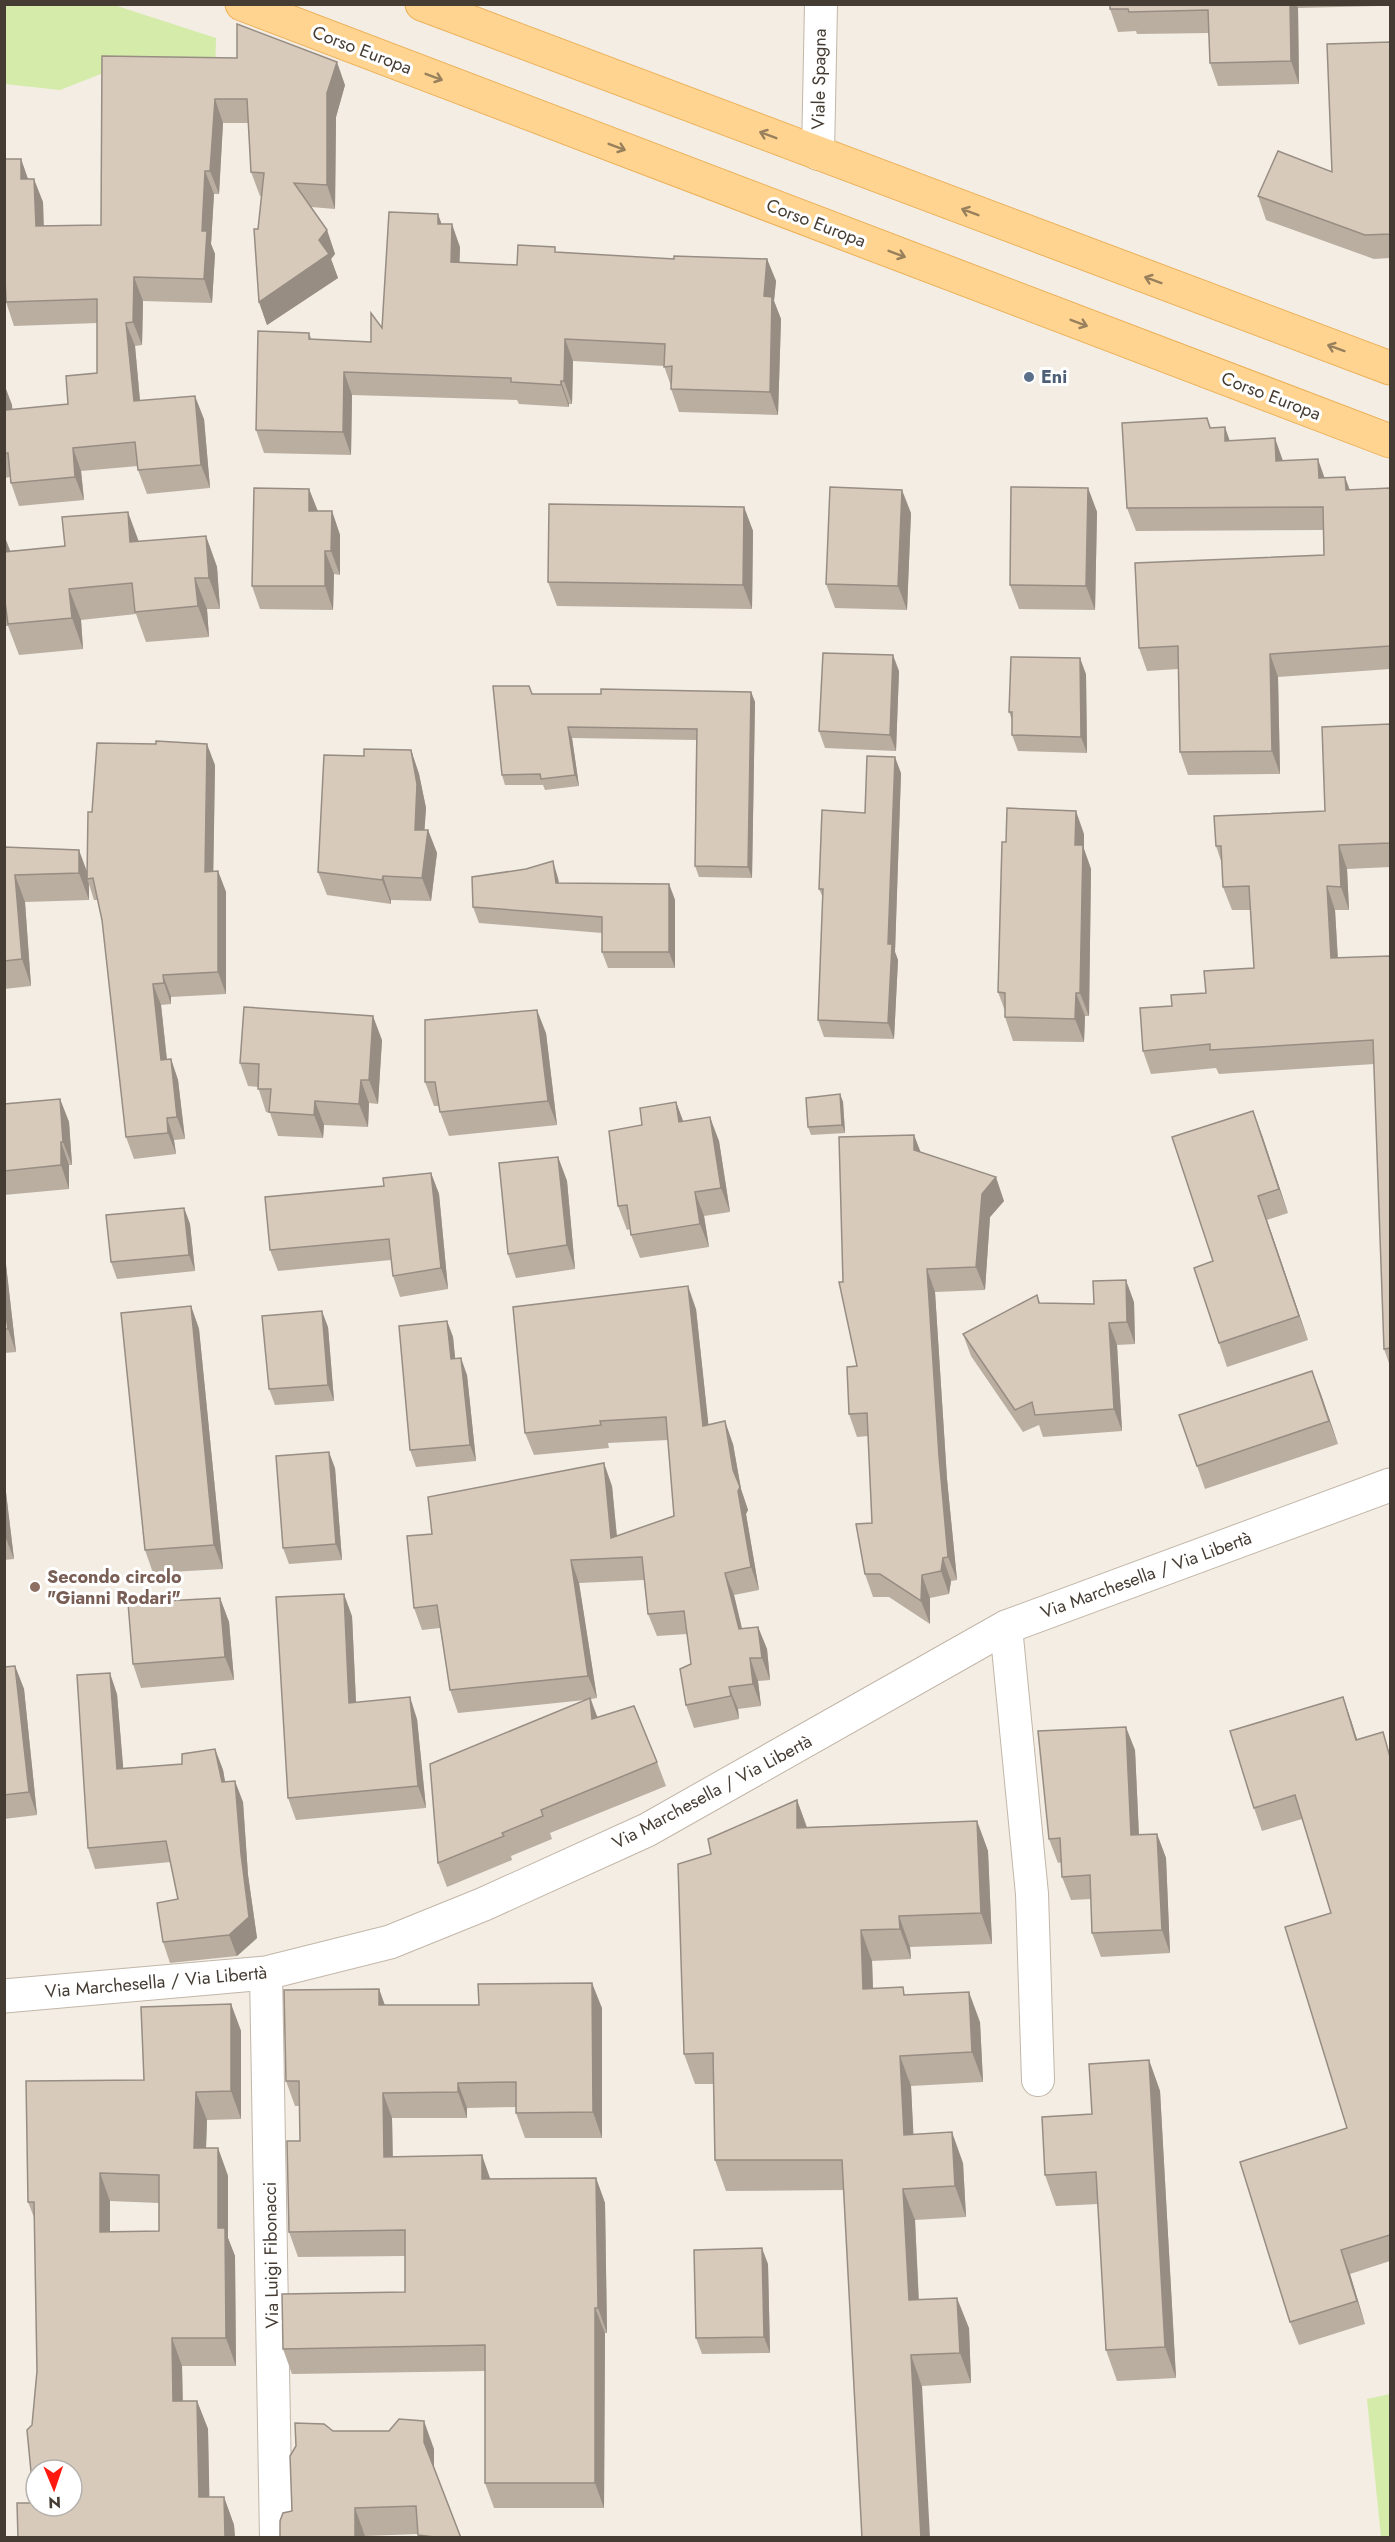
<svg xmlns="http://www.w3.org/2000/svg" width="1395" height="2542" font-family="Jost,sans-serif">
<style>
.green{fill:#d4eba9}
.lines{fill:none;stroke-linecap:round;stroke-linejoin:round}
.minor-casing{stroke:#c2b6a8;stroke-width:34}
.tertiary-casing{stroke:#c2b6a8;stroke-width:35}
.primary-casing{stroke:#ecb059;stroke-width:35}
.minor{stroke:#fff;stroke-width:32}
.tertiary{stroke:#fff;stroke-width:33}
.primary{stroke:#ffd490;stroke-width:33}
.wall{fill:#baaea1;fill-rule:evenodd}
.shaded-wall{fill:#978d83}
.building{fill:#d8cabb;stroke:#978d83;stroke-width:1.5;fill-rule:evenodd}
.oneway{stroke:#99805d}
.service-dot{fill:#5c6f8a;stroke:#fff;stroke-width:2}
.education-dot{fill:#8d6e63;stroke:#fff;stroke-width:2}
.labels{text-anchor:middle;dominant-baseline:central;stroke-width:6;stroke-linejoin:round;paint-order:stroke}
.street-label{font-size:18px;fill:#453c33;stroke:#fff}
.service-label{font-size:18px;font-weight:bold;fill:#4e5e75;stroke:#fff;text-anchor:start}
.education-label{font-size:18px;font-weight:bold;fill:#785e54;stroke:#fff;text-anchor:start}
</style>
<rect width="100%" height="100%" fill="#f3ede3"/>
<g class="green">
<path d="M5,5h109l102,33 -1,37 -109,-3 -46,18 -55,-6z"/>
<path d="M1390,2394v143h-9l-14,-138z"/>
</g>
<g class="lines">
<g class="minor-casing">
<g id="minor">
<path d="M818,154l3,-150"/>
<path d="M1006,1627l26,267 6,186"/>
<path d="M266,1973l10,565"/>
</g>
</g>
<g class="tertiary-casing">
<path id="tertiary" d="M4,1996l262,-23 124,-31 94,-38 163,-74 359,-203 384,-142"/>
</g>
<g class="primary-casing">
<g id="primary">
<path d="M242,4l1148,437"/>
<path d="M422,4l968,364"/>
</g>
</g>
<use href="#minor" class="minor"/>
<use href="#tertiary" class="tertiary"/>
<use href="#primary" class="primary"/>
</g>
<g class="wall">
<path d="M1110,4h268v2l-80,2 1,76 -81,2 -8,-23 -1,-30 -72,1 -1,-3 -18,1 -8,-23z"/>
<path d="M1390,42v216l-16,1 -108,-39 -8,-24 74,-24z"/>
<path d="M102,56l243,29 -9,32 -1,92 -24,-2 16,23 8,24 -4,5 7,19 -71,47 -8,-23 -1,-73 4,-33h-2l-9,-24 -3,-49h-25l-4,71h-5l-3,50 4,10 -3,49 -69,-2 -1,44 -7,1 5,54 64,19 6,69 -63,6 -9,-24v-4l-57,5 3,29 -65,6 -8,-23 -1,-6 -6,1v-94l8,21v5l56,-6 29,-31v-50l-83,3 -8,-24 15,-143 7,20 15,23 1,24 57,-1z"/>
<path d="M438,214l3,10 19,23 -1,16 58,2 40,-13 117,7h93l9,22 -2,20 7,18 -3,96 -99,-3 -8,-23v-3l-7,-20 -91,-5 -1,43h-3v3l-50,-3 -2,-4 -165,-5 -1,60 -87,-2 -8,-23 53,-97 3,7 59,2 11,-14z"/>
<path d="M1207,418l4,10 19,13 95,37 20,-1 5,13 40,-2v181l-112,8 2,97 -92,1 -8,-23 -2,-83 -31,2 -8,-23 185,-93 -1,-25 -187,1 -9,-23z"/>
<path d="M1088,488l9,24 -2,98 -76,-1 -9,-24z"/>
<path d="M309,489l9,22h14l8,24v40l-6,-1 -1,36 -73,-1 -8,-23z"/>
<path d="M744,507l9,24 -1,78 -195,-3 -9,-24z"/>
<path d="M911,513l-4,97 -72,-2 -9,-24z"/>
<path d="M4,535l6,16 196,-15 11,31 3,42h-13l2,28 -63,5 -10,-28 -55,6 2,29 -64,6 -11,-29h-4z"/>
<path d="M899,671l-3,80 -71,-3 -6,-17z"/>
<path d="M1086,674l1,79 -69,-2 -6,-16v-15l-3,-8z"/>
<path d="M529,686l3,8h69l150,-2 4,10 -3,176 -53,-1 -4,-11 1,-126 -124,-2 7,48 -34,4 -2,-5h-38l-3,-10z"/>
<path d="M1390,724v143l-43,2 2,41h-14l3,48 52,-2v410l-6,-17 -10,-285 -155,10 -3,-6 -65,6 -8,-23 29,-45 34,-13 48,-25 -4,-58h-18l-9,-23 -1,-23 -6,-18 109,-35z"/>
<path d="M411,750l8,24 7,34 -2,22h4l9,23 -6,48 -40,-1v4l-64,-9 -9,-23 46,-116z"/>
<path d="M215,765l-2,106h5l8,21v102l-55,3v7l-10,1 6,54h4l7,21 7,59 -11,1 2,14 -42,5 -8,-22 -24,-217 -4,-20h-4l-5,-16v16l-64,2 6,84 -27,3v-142l83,25 5,-60z"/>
<path d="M901,773l-6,179 3,8 -4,79 -70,-2 -6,-17 5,-122 -4,-9 46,-76z"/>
<path d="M1084,834v15l7,20 -2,147h-4l-1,26 -71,-1 -8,-24v-6l-7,-19z"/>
<path d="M558,878l1,5 110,1 6,16v68h-67l-6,-16v-19l-123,-10 -6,-16z"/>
<path d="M546,1033l11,92 -108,11 -9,-24 -1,-6h-5l-9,-24z"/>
<path d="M382,1040l-4,64 -9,-1 -1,24 -44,-2 -1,13 -45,-2 -8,-23 -4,-1 -8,-25 -10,-1 -8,-23z"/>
<path d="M840,1094l3,8 2,31 -34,2 -3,-8z"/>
<path d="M60,1099l9,23 3,43h-3v24l-65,6v-91z"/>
<path d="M676,1102l7,20 36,19 11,71 -26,4 5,31 -69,11 -9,-23 -1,-6 -3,1 -9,-24 24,-81z"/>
<path d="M914,1135l6,17 84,49 -14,16 -5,73 -50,2 12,187 10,101 -6,1 -2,13 -19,4v26l-41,-27h-16l-8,-23 7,-51 -4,-87 -11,1 -8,-23 8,-48 -14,-84z"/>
<path d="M1262,1135l26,78 -21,7 41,120 -81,27 -8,-24 -6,-82z"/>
<path d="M558,1157l9,24 8,88 -59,9 -8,-24z"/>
<path d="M431,1173l8,21 9,95 -48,8 -7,-21 -2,-16 -113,11 -8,-21 114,-64z"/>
<path d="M184,1208l6,16 5,47 -78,8 -6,-17z"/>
<path d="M4,1247l12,105 -12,1z"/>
<path d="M1037,1295l3,8 54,1 40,-2 1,42 -18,1 5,86 -79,6 -4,-12 -16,7 -52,-76 -8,-22z"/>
<path d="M191,1306l8,23 24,240 -70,4 -8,-23z"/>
<path d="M696,1309l12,115 25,20 8,45 7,21 -2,4 13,76 -25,5 8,33 16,-1 9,22 3,31 -12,1 3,25 -23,3 1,10 -45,9 -8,-23 5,-41 -4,-30 -30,2 -9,-22 -4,-34 -65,3 18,115 -6,1 6,19 60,44 9,24 -116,47 2,6 -41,17 1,4 -65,27 -9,-24 147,-163 -127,13 -8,-23 -10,-62 -18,2 -8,-22 18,-74 180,-48 5,50 57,-20 -6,-76 -60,3 1,5 -75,7 -9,-22z"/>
<path d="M447,1321l6,16 2,22 12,16 9,86 -60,6 -6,-17z"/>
<path d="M328,1327l6,74 -59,4 -6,-16z"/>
<path d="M1312,1371l26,73 -133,45 -8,-23z"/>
<path d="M335,1468l7,92 -53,4 -6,-16z"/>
<path d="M4,1476l10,83 -10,1z"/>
<path d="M220,1598l9,24 5,58 -93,8 -8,-24z"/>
<path d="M352,1616l4,86 61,17 9,89 -130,12 -8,-22z"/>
<path d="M15,1666l9,23 13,126 -33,4v-152z"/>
<path d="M117,1694l6,74 59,-4 33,-15 8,21 2,12 18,20 5,73 9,63 -20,18 -67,7 -7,-21 15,-43 -7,-37 -76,7 -7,-21z"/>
<path d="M1351,1720l6,20 33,13v508l-40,13 15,50 -66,21 -9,-23 57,-194 -16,-215 -29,-94 -40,12 -8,-23z"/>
<path d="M1135,1750l4,85 18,-1 9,24 4,95 -69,4 -9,-24 -1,-34 -20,1 -9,-23v-15l-4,1 -9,-24z"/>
<path d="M797,1800l10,27 170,-6 11,30 4,93 -82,3 1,12 -39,2 1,27 33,7 74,27 3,60 -72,4 2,48 50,29 3,54 -51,3 4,80 50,28 2,55 -49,3 -78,-196 -118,1 -11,-31 -1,-76h-19l-11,-30 27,-200z"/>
<path d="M379,1989l6,16 217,3v130h-77l-9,-25v-6l-49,1v10h-75l1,39 97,22 106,-1 9,25 2,130h-2l-1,175h-110l-9,-25v-112l-193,3 -9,-25 122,-57v-36l-107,1 -9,-25 11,-91v-35h-5l-9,-25z"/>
<path d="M231,2004l10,27v88l-34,1 -1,28h12l10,28v62l7,18 1,110h-54l1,35h14l11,28 1,68h15l10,28 1,13h-217l16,-35 -2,-78 5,-54 -2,-151 -7,-18 116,-122zM110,2201l49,2v28l-49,1z"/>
<path d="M1149,2060l11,31 16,287 -59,3 -11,-31 -8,-146 -42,2 -11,-31 47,-61z"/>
<path d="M768,2264l2,89 -68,1 -6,-16z"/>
<path d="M333,2431l101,18v19l27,70h-42l-1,-4 -53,2 -73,-25z"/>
</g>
<g class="shaded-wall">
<path d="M1290,4h6l2,4 1,76 -8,-23z"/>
<path d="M337,62l8,23 -9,32 -1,92 -8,-24v-92z"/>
<path d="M215,99l8,24 -4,71 -9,-23z"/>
<path d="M21,159l8,23 -8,-3z"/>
<path d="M205,171l9,23 -3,50 4,10 -3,49 -8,-24 -2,-48z"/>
<path d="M34,179l9,23 1,48 -8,-24z"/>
<path d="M438,214l8,22 -8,-12z"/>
<path d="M452,224l8,23 -1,38 -8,-23z"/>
<path d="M327,230l8,24 -4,5 7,19 -71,47 -8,-23 60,-62z"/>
<path d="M767,259l9,22 -2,20 7,18 -3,96 -8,-23 -6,-96z"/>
<path d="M134,277l9,24 -1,44 -9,-23z"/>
<path d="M126,323l9,23 7,78 -8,-23z"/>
<path d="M565,339l8,22 -1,43 -8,-23z"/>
<path d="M344,372l8,23 -1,60 -8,-23z"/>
<path d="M561,381l8,23v3l-8,-22z"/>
<path d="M4,384l8,21 2,29 -8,-24z"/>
<path d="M195,396l9,23 6,69 -9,-23z"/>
<path d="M1225,427l8,23 -8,-9z"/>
<path d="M1275,438l8,23h-7z"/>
<path d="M73,448l8,23 3,29 -9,-23z"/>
<path d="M1318,459l8,23 -7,-4z"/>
<path d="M1345,477l8,23 -7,-10z"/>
<path d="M1088,488l9,24 -2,98 -9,-24z"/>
<path d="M309,489l9,23 -9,-1z"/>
<path d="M902,490l9,23 -4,97 -9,-24z"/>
<path d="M744,507l9,24 -1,78 -9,-24z"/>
<path d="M332,511l8,24v40l-9,-24z"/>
<path d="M128,512l11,30h-9z"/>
<path d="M4,535l7,18 -7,3z"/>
<path d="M206,536l11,31 3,42 -11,-31z"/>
<path d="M325,551l9,23 -1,36 -8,-24z"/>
<path d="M195,578l12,31 2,28 -11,-31z"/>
<path d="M69,589l12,31 2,29 -11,-31z"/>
<path d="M1270,654l8,23 2,97 -8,-23z"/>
<path d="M893,655l6,16 -3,80 -6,-16z"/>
<path d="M1080,658l6,16 1,79 -6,-16z"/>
<path d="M751,692l4,10 -3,176 -4,-11z"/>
<path d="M568,727l4,11 7,48 -4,-11z"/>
<path d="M207,744l8,21 -2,128 -8,-21z"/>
<path d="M411,750l8,24 7,34 -3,45 -8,-23z"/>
<path d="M895,757l6,16 -6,179 3,8 -4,79 -6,-16v-79z"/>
<path d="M1076,811l8,23v15l7,20 -2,147 -9,-23 -5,-148z"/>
<path d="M428,830l9,23 -6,48 -9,-23z"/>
<path d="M1339,845l8,24 2,41 -8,-23z"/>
<path d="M79,850l10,27 -2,2 2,5v16l-10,-27z"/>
<path d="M553,861l5,17 3,21 -5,-16z"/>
<path d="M218,871l8,21v102l-8,-22z"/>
<path d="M15,875l10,27 6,84 -9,-27z"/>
<path d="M383,876l8,24v4l-9,-24z"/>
<path d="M669,884l6,16v68l-6,-16z"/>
<path d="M1327,886l8,24 4,72 -8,-24z"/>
<path d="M163,975l8,22v7l-7,-21z"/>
<path d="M153,984l8,21 8,76 -8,-21z"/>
<path d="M1076,993l9,23 -1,26 -9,-23z"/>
<path d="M537,1010l9,23 11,92 -9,-24z"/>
<path d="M373,1016l9,24 -4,64 -9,-24z"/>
<path d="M171,1059l7,21 7,59 -8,-22z"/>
<path d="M361,1080l8,23 -1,24 -9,-23z"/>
<path d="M840,1094l3,8 2,31 -3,-8z"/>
<path d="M60,1099l9,23 3,43 -9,-23z"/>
<path d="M315,1101l9,24 -1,13 -9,-23z"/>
<path d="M676,1102l9,24 -6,-4z"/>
<path d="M1253,1111l9,24 26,78 -9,-24z"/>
<path d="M710,1117l9,24 11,71 -9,-24z"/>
<path d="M167,1118l7,22 2,14 -8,-21z"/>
<path d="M914,1135l9,23 -9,-8z"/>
<path d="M61,1142l8,23v24l-8,-24z"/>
<path d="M558,1157l9,24 8,88 -8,-24z"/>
<path d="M431,1173l8,21 9,95 -7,-21z"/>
<path d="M996,1177l8,24 -14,16 -5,73 -9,-23 6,-73z"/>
<path d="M695,1192l9,24 5,31 -9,-23z"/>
<path d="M1258,1196l9,24 41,120 -9,-24z"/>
<path d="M184,1208l6,16 5,47 -6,-16z"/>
<path d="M4,1247l12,105 -8,-23 -4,-28z"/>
<path d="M927,1269l8,23 12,187 10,101 -9,-23 -9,-101z"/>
<path d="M1126,1280l8,22 1,42 -8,-22z"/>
<path d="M688,1286l8,23 15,139 -8,-22z"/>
<path d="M191,1306l8,23 24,240 -9,-24z"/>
<path d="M322,1311l6,16 6,74 -6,-16z"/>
<path d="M447,1321l6,16 4,39 -6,-17z"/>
<path d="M1109,1323l8,22 5,86 -8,-22z"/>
<path d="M461,1358l6,17 9,86 -6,-16z"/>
<path d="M1312,1371l9,23 17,50 -9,-23z"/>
<path d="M725,1421l8,23 8,45 7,21 -2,4 13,76 -8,-23z"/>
<path d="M329,1452l6,16 7,92 -6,-16z"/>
<path d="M604,1463l8,23 7,74 -8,-22z"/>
<path d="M4,1476l10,83 -9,-23 -1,-8z"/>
<path d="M943,1558l8,23 -2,13 -8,-23z"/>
<path d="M571,1560l8,23 18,115 -9,-22z"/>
<path d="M725,1573l9,22 13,56 -8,-22z"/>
<path d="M922,1575l8,23v26l-9,-23z"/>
<path d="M344,1594l8,22 5,109 -8,-22z"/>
<path d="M220,1598l9,24 5,58 -9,-23z"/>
<path d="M758,1627l9,22 3,31 -8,-22z"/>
<path d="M750,1658l8,23 3,25 -8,-22z"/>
<path d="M15,1666l9,23 13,126 -8,-23z"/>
<path d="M110,1673l7,21 8,95 -8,-20z"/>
<path d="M729,1687l9,22 1,10 -8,-23z"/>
<path d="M410,1697l7,22 9,89 -8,-22z"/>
<path d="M1343,1697l8,23 14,44 -9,-24z"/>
<path d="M590,1698l9,23 -7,-2z"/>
<path d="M1126,1727l9,23 5,109 -9,-24z"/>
<path d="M215,1749l8,21 6,33 -7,-21z"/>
<path d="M235,1781l8,21 5,73 9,63 -20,18 -8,-21 12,-81z"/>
<path d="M797,1800l11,31 -11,-3z"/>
<path d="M977,1821l11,30 4,93 -11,-31z"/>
<path d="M1157,1834l9,24 4,95 -8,-23z"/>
<path d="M899,1916l11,31 1,12 -11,-30z"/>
<path d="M861,1930l11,31 2,58 -11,-30z"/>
<path d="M592,1983l10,25v130l-9,-26z"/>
<path d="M379,1989l9,26 -9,-10z"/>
<path d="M969,1992l11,30 3,60 -11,-30z"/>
<path d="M231,2004l10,27v88l-10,-28z"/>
<path d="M900,2056l11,30 4,79 -11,-30z"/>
<path d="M1149,2060l11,31 16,287 -11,-31z"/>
<path d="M458,2083l9,25v10l-9,-26z"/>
<path d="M196,2092l11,28 -2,56 -11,-28z"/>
<path d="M383,2093l9,25 1,64 -9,-25z"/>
<path d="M952,2132l11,31 3,54 -11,-31z"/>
<path d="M218,2148l10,28v62l7,18 1,110 -10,-28 -8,-110z"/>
<path d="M482,2155l9,26 -9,-2z"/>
<path d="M100,2173l10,28v59l-10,-28z"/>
<path d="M596,2178l9,25 2,130 -9,-25z"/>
<path d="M903,2189l12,31 5,111 -11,-31z"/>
<path d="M762,2248l6,16 2,89 -6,-16z"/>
<path d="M1341,2250l9,24 15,50 -8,-23z"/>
<path d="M957,2298l12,30 2,55 -11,-30z"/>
<path d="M595,2308l10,25 -1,175 -9,-25z"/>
<path d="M172,2338l10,28 1,63 -10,-28z"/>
<path d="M911,2355l11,31 8,152h-9z"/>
<path d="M197,2401l11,28 2,96 -11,-28z"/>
<path d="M424,2421l10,28v21l-10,-28z"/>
<path d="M224,2497l10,28 1,13h-10z"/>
<path d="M355,2508l10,28v2h-10z"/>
</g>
<g class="building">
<path d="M1110,4h180l1,57 -81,2 -2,-53 -79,2 -1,-3h-18z"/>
<path d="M237,24l100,38 -10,31v92l-33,-2 33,47 -8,10 10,14 -70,48 -5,-73h4l6,-56 -13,-1 -4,-73h-32l-5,72h-5l-3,60h5l-3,48 -70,-2 -1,45 -7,1 8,78 61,-5 6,69 -63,5 -3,-28 -62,6 2,29 -64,6 -3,-30h-4v-60l2,17 62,-6 -2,-28 31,-3v-74l-91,3 -2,-49v-94h17v20h13l2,47 65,-1 1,-169 135,2z"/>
<path d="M1390,42v192l-25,1 -107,-39 20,-45 54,21 -5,-128z"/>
<path d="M389,212l49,2v10h14l-1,38 66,3 1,-20 37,2v5l119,7v-3l93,3 -3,37 8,1 -2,95 -99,-3 1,-23 -8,1 1,-23 -100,-5 -1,42h-3v4l-50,-3v-4l-167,-6 -1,60 -87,-2 2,-99 51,2v6l62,3v-29l11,15z"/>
<path d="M1207,418l3,10 15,-1v14l50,-3 1,23 42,-2 1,19 26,-1 1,13 44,-2v158l-120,8 2,97 -92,1 -2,-106 -39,2 -4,-85 189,-8 -1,-48 -196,1 -5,-85z"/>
<path d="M830,487l72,3 -4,96 -72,-2z"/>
<path d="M1011,487l77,1 -2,98 -76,-1z"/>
<path d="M254,488l55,1v22h23l-1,40h-6v35h-73z"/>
<path d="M549,504l195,3 -1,78 -195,-3z"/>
<path d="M128,512l2,30 76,-6 3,42h-14l3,28 -63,6 -3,-29 -63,6 3,29 -64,6 -4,-30v-42l61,-6 -3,-29z"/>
<path d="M823,653l70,2 -3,80 -71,-4z"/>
<path d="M1011,657l69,1 1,79 -69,-2v-23h-3z"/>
<path d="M493,686h36l3,8h69v-5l150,3 -3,175 -53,-1 2,-137 -129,-2 7,48 -34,4 -1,-5 -38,1z"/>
<path d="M1390,724v119l-51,2 2,42 -14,-1 4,72 59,-2v392l-6,1 -11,-309 -163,10v-6l-67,7 -3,-43 32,-2 -1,-11 35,-2 -2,-22 50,-3 -5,-82 -26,1 -2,-41h-5l-2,-30 111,-5 -3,-84z"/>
<path d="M156,741l51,3 -2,128 13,-1v101l-55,3 1,8 -11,1 8,76 10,-1 6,58 -10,1 1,15 -42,4 -24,-217 -9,-42 -6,1 1,-67h4l5,-69 59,1z"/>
<path d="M364,749l47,1 6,34 -2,46h13l-6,48 -39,-2 -1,4 -64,-8 6,-117 40,1z"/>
<path d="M867,756l28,1 -7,187h4l-4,79 -70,-3 5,-131h-4l3,-79 43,3z"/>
<path d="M1007,808l69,3 -1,34h8l-3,148h-4l-1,26 -70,-2v-24l-7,-1 4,-150h4z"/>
<path d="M4,847l75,3v23l-64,2 7,84 -18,2z"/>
<path d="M553,861l3,22 113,1v68h-67v-35l-129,-10 -1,-30 54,-8z"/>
<path d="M244,1007l129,9 -4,64h-8l-2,24 -44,-3 -1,14 -45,-3 2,-23h-13l1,-25 -19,-1z"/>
<path d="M537,1010l11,91 -108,11 -5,-30h-10v-62z"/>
<path d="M840,1094l2,31 -34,2 -2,-29z"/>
<path d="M60,1099l3,43h-2v23l-57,6v-67z"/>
<path d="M676,1102l3,20 31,-5 11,71 -26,4 5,32 -69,11 -4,-30 -9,1 -9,-75 33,-6 -2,-17z"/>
<path d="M1253,1111l26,78 -21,7 41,120 -80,27 -25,-75 19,-7 -41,-124z"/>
<path d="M914,1135v15l82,27 -14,17 -6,73 -49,2 12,187 9,101 -5,1 -2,13 -19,4 -1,26 -41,-27h-15l-9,-50 16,-1 -5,-110 -18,1 -2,-47 10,-1 -18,-84h4l-4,-145z"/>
<path d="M558,1157l9,88 -59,9 -9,-91z"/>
<path d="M431,1173l10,95 -48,8 -4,-37 -119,11 -5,-53 119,-11 -1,-8z"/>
<path d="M184,1208l5,47 -78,7 -5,-47z"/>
<path d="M1126,1280l1,42 -18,1 5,86 -79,6 -3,-13 -17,8 -52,-76 74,-39 2,8 55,1 -1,-23z"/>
<path d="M688,1286l15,140 22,-5 8,49 7,17 -2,4 13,76 -26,6 14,56 19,-2 4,31h-12l3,26 -24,3 2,9 -45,9 -6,-36 11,-5 -7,-53 -36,3 -6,-57 -71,3 17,116 -138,14 -13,-85 -23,3 -7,-72 25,-2 -4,-37 176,-34 7,75 63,-22 -8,-99 -66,4 1,4 -76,8 -12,-126z"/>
<path d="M4,1301l4,28h-4z"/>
<path d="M191,1306l23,239 -69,5 -24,-237z"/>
<path d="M322,1311l6,74 -59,4 -7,-73z"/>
<path d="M447,1321l4,38 10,-1 9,87 -60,5 -11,-124z"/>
<path d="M1312,1371l17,50 -132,45 -18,-51z"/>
<path d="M329,1452l7,92 -53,4 -7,-92z"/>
<path d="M344,1594l5,109 61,-6 8,89 -130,12 -12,-201z"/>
<path d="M220,1598l5,59 -92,7 -5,-61z"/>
<path d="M15,1666l14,126 -25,3v-128z"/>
<path d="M110,1673l7,96 65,-5v-10l33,-5 7,33 13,-1 6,73 8,63 -20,18 -66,7 -6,-39 21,-4 -12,-58 -78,7 -11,-173z"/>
<path d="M1343,1697l13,43 27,-8 7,25v478l-49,15 16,51 -67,21 -50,-160 107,-34 -62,-201 46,-14 -36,-118 -41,13 -24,-77z"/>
<path d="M590,1698l2,21 42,-13 23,56 -116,48 2,6 -41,17 2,3 -66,27 -8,-99z"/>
<path d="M1126,1727l5,108 26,-1 5,96 -70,3 -2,-58 -28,2 -2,-39 -11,1 -11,-108z"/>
<path d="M797,1800v28l180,-7 4,92 -82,3 1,13 -39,1 2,59 40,-2 1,8 65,-3 3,60 -72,4 4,79 48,-3 3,54 -52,3 6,111 48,-2 3,55 -49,2 10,183h-59l-20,-378h-127l-2,-107 -29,1 -6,-190 33,-10 -3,-15z"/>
<path d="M592,1983l1,129 -77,1v-31l-58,1v9l-75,1 1,64 98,-2v24l114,-1 2,130h-3v175h-110v-138l-202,4 -1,-55 123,-2v-62l-116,2 -2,-91h13l-1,-60h-13l-2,-91 95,-1v16h100l-1,-21z"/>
<path d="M231,2004v87l-35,1 -2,56h24v80h7l1,110h-54l1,63h24l2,96h25l1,41h-207l-1,-35h17l-7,-73 5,-5 5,-54 -3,-169h-6l-2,-121 118,-1 -3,-73zM100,2173l59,2v56l-59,1zM36,2470h36v36h-36z"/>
<path d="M1149,2060l16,287 -59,3 -10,-178 -51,3 -3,-58 50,-3 -3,-50z"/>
<path d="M762,2248l2,89 -68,1 -2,-88z"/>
<path d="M399,2419l25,2v21l37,96h-19l-24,-3 -2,-29 -61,2v30h-75v-17l3,-8 9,-2 -2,-55 6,-10 -1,-23 29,1 9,7h56z"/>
</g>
<defs><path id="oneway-shaft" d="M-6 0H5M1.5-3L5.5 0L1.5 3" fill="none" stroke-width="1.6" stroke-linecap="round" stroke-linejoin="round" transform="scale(1.5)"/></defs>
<g class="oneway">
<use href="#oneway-shaft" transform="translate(434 77) rotate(21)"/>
<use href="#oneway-shaft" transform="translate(768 135) rotate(-159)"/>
<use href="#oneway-shaft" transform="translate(617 147) rotate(21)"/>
<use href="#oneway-shaft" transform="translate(970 212) rotate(-159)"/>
<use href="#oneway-shaft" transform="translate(897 254) rotate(21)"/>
<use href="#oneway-shaft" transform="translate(1153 280) rotate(-160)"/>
<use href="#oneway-shaft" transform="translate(1079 323) rotate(21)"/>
<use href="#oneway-shaft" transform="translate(1336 348) rotate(-160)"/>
</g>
<circle class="service-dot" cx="1029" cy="377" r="6"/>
<circle class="education-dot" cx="35" cy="1587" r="6"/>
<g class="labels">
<g class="street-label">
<text transform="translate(362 50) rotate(21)">Corso Europa</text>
<text transform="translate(819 79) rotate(-89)">Viale Spagna</text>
<text transform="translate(816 223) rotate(21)">Corso Europa</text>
<text transform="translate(1271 396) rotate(21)">Corso Europa</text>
<text transform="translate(1146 1575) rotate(-20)">Via Marchesella / Via Libertà</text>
<text transform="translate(712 1792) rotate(-28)">Via Marchesella / Via Libertà</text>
<text transform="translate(156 1982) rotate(-5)">Via Marchesella / Via Libertà</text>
<text transform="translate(271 2255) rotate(-91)">Via Luigi Fibonacci</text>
</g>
<g class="service-label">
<text x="1041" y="377">Eni</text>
</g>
<g class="education-label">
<text x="47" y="1577">Secondo circolo<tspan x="47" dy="21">"Gianni Rodari"</tspan></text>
</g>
</g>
<rect width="1395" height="2542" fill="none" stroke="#453c33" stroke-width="12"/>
<g transform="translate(54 2488) rotate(178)"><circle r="28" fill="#ffffff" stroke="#b5b1ad" stroke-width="1.5"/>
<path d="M0-4.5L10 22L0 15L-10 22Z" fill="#ff190e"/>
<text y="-9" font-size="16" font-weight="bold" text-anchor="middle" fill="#453c33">N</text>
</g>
</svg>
